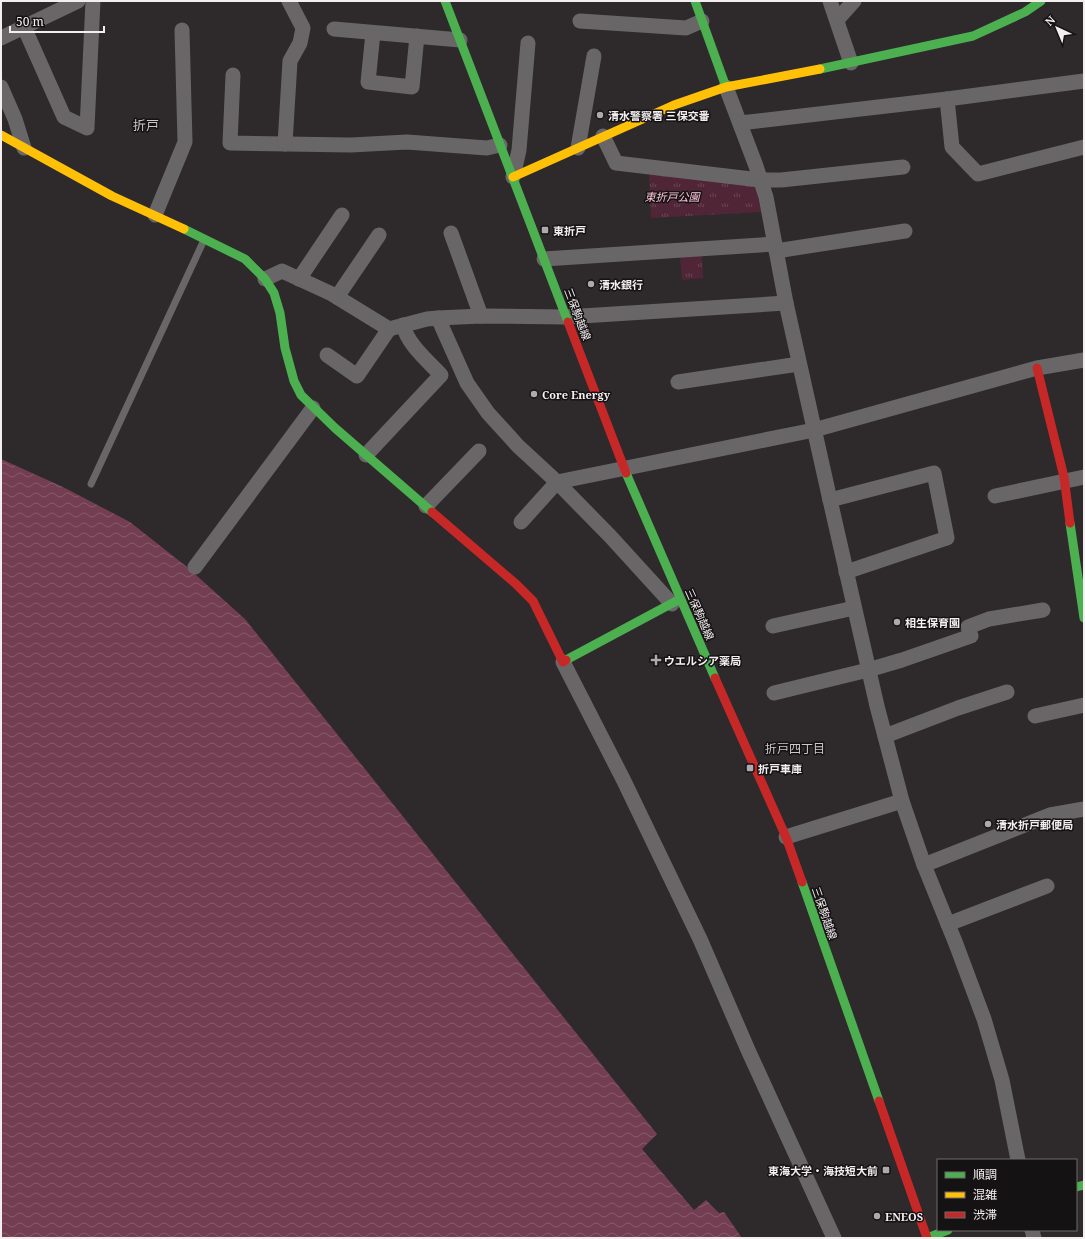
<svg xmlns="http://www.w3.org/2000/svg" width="1085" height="1239" font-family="'Noto Serif','Noto Sans JP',serif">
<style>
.grass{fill:url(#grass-tufts)}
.water{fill:url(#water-waves)}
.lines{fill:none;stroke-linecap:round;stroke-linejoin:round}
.lane{stroke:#696667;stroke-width:7}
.street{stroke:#696667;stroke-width:15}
.fast{stroke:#4caf50;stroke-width:9}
.slow{stroke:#ffc107;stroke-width:9}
.jam{stroke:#c62828;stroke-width:9}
.poi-dot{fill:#aea9aa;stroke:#151213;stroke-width:1.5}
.labels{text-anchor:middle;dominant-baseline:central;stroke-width:3;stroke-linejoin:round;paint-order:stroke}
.poi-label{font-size:11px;font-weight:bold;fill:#f3eeef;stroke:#151213;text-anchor:start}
.park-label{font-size:11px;font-style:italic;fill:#fec5d8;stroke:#151213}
.street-label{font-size:11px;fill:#f3eeef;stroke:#151213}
.neighbourhood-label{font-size:12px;fill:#d0c6c9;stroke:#151213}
.quarter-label{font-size:13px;fill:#d0c6c9;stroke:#151213}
</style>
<defs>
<pattern id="grass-tufts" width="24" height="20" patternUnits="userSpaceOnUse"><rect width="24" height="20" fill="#502637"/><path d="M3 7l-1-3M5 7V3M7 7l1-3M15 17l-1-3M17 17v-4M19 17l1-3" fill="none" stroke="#6a4654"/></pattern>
<pattern id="water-waves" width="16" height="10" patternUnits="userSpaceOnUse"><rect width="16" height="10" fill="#733e52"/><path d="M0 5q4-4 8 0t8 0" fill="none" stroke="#875a6b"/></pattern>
</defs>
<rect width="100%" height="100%" fill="#2e292b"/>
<g class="grass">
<path d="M649,173l106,10 6,29 -110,6z"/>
<path d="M702,255l1,23 -21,2 -2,-24z"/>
</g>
<path class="water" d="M1,459l62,28 67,35 57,45 58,52 412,515 -15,15 52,61 12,-10 13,13 5,-1 18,26h-741z"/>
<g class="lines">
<path class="lane" d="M91,484l113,-244"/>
<g class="street">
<path d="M830,1l21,62"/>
<path d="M837,20l17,-19"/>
<path d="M580,21l106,7 16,-7"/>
<path d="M24,27l40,90 23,11 6,-127"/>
<path d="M334,29l126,11"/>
<path d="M373,33l-5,49 44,5 5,-51"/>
<path d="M1,38l77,-37"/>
<path d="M233,75l-3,68 121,2 56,-3 80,6 13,-3"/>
<path d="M1,87l14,32 9,29"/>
<path d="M726,87l30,79 10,31 20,106 44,197 47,206 25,95 22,64 32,79 28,75 18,61 16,80"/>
<path d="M947,99l5,48 26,27 106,-27"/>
<path d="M740,123l207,-24 137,-18"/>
<path d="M603,136l13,27 144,17h21l122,-13"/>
<path d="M285,144l5,-83 10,-18 3,-15 -14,-27"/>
<path d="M578,148l16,-92"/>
<path d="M513,177l6,-27 9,-107"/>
<path d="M155,215l30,-73 -3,-112"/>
<path d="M451,233l30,83"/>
<path d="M776,251l129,-20"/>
<path d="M544,259l231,-15"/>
<path d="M265,279l17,-8 50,23 57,35 38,-10 11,-1 43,-2 85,1 220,-14"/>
<path d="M299,279l43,-64"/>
<path d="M337,297l42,-62"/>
<path d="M438,318l29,65 21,30 30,33 39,36 53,54 62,68"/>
<path d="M327,355l30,21 32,-47"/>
<path d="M678,382l121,-18"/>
<path d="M366,455l75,-80c-14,-15 -33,-30 -38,-50"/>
<path d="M995,496l89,-19"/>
<path d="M830,500l104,-27 13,65 -101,34"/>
<path d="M426,506l53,-55"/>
<path d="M521,522l36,-40 257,-52 223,-62 47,-8"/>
<path d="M195,567l118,-159"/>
<path d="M773,626l81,-18"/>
<path d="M563,662l60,117 77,160 48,111 86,188"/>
<path d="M774,693l94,-23 34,-10 69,-24 -3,-9 21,-8 54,-9"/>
<path d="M1035,716l49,-11"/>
<path d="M885,736l73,-28 49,-16"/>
<path d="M786,837l116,-36"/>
<path d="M924,865l126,-50 34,-6"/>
<path d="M948,924l99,-38"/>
<path d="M1032,1230l2,8"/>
</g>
<g class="fast">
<path d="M445,1l123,321"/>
<path d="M695,1l31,86"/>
<path d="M820,69l153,-33 52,-24 16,-11"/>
<path d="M184,229l61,30 20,20 9,14 6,20 5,35 9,33 7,14 34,33 97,84"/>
<path d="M626,473l89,205"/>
<path d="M1070,523l14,95"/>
<path d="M566,660l114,-61"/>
<path d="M802,882l77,219"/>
<path d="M1076,1187l8,-2"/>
<path d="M927,1238l21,-8"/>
</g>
<g class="slow">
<path d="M1,135l111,61 72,33"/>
<path d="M513,177l161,-72 52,-18 94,-18"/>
</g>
<g class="jam">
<path d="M568,322l58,151"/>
<path d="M1037,368l27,109 6,46"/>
<path d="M432,512l84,72 17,17 30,61 3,-2"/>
<path d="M715,678l71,159 16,45"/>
<path d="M879,1101l48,137"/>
</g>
</g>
<g class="poi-dot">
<circle cx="600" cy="115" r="4"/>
<rect x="541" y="226" width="8" height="8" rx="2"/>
<circle cx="591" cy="284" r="4"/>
<circle cx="534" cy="394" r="4"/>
<circle cx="897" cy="622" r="4"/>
<path d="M654 654h4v4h4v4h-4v4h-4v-4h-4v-4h4z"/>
<rect x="746" y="764" width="8" height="8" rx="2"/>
<circle cx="988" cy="824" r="4"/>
<rect x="882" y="1166" width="8" height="8" rx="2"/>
<circle cx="877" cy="1216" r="4"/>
</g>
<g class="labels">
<g class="poi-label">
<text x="608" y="115">清水警察署 三保交番</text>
<text x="553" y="230">東折戸</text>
<text x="599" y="284">清水銀行</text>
<text x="542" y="394">Core Energy</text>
<text x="905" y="622">相生保育園</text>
<text x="664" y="660">ウエルシア薬局</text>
<text x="758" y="768">折戸車庫</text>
<text x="996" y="824">清水折戸郵便局</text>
<text x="878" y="1170" text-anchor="end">東海大学・海技短大前</text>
<text x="885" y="1216">ENEOS</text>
</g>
<g class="park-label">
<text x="672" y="196">東折戸公園</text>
</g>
<g class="street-label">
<text transform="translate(578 314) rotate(69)">三保駒越線</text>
<text transform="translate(700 614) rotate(66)">三保駒越線</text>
<text transform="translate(825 913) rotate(71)">三保駒越線</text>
</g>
<g class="neighbourhood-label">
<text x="795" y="748">折戸四丁目</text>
</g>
<g class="quarter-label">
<text x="146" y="125">折戸</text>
</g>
</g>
<rect width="1085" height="1239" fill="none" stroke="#f3eeef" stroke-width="4"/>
<rect x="937" y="1159" width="140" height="72" fill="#151213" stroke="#6e6a6b"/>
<rect x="945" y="1172" width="20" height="6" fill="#4caf50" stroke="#6e6a6b"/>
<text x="973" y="1179" font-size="12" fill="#f3eeef">順調</text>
<rect x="945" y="1192" width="20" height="6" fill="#ffc107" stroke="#6e6a6b"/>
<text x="973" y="1199" font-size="12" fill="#f3eeef">混雑</text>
<rect x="945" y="1212" width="20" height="6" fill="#c62828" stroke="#6e6a6b"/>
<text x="973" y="1219" font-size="12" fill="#f3eeef">渋滞</text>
<g transform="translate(1057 28) rotate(316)" stroke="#151213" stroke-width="3" paint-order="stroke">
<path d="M0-3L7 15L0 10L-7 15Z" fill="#f3eeef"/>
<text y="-6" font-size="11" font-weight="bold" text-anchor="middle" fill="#f3eeef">N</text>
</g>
<path d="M10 26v6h94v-6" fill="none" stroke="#f3eeef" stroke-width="2"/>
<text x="16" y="26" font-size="12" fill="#f3eeef" stroke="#151213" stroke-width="3" paint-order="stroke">50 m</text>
</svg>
